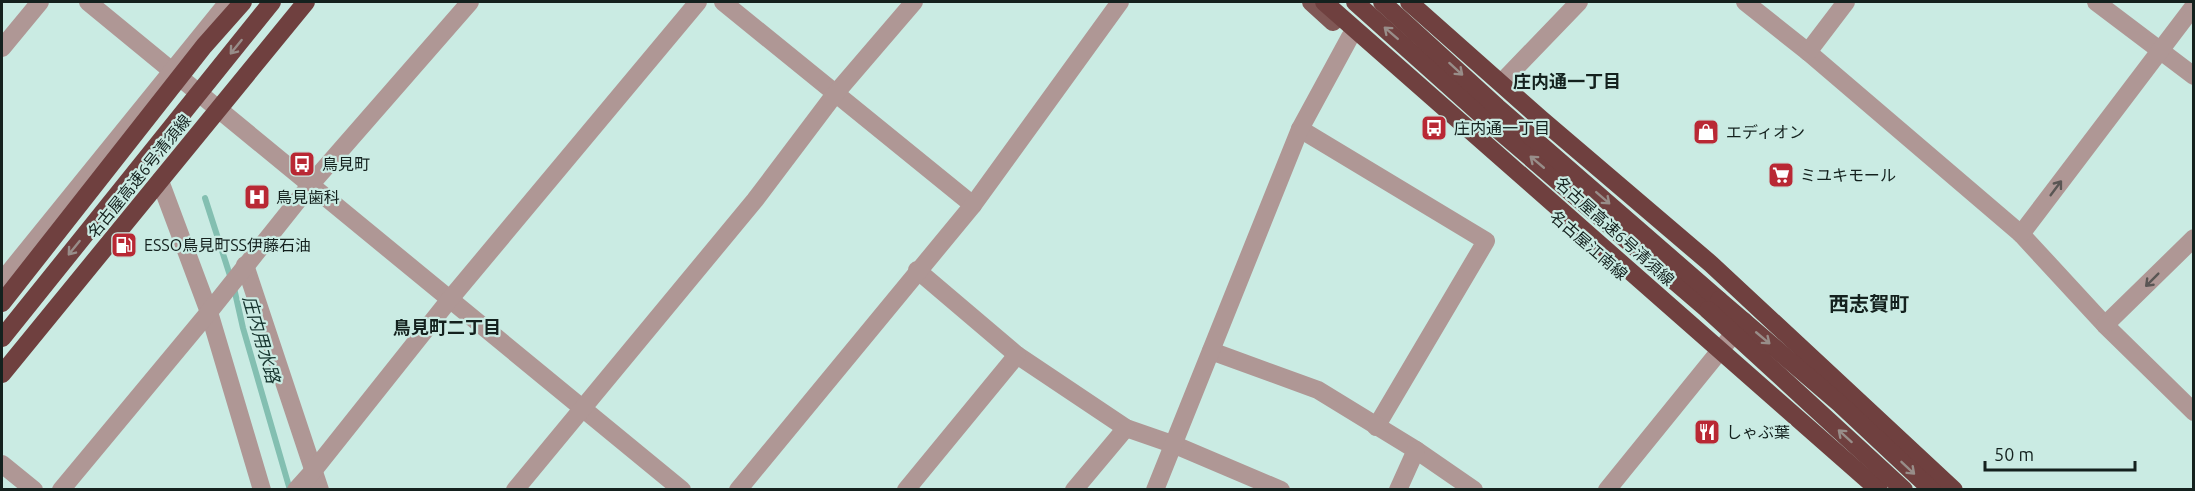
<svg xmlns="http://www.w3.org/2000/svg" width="2195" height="491" viewBox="0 0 2195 491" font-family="Ubuntu,'Noto Sans JP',sans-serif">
<rect width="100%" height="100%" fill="#caebe3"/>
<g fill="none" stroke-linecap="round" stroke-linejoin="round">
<!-- stream -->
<polyline stroke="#83bfb1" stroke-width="6" points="205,198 234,288 243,328 290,490"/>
<!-- minor -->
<g stroke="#af9795" stroke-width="18">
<polyline points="88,2 682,490"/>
<polyline points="723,2 973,205"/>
<polyline points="1745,2 1808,52 2021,234 2105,325 2194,412"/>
<polyline points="2096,2 2194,76"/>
<polyline points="2,48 40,2"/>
<polyline points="1808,52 1846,2"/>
<polyline points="1502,82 1579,2"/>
<polyline points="1300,129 1486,241 1376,427"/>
<polyline points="160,181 209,312 262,490"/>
<polyline points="2021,234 2194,6"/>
<polyline points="245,265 320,490"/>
<polyline points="917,270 1017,355 1126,428 1175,445 1281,490"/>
<polyline points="2,281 228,2"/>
<polyline points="2105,325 2194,238"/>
<polyline points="1211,351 1318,390 1416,450 1474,490"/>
<polyline points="2,464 34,490"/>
<polyline points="61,490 209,312 311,184 470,2"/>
<polyline points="296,490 314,470 450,299 698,2"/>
<polyline points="515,490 755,200 835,94 914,2"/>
<polyline points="738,490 973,205 1120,2"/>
<polyline points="906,490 1017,355"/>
<polyline points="1074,490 1126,428"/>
<polyline points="1155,490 1300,129 1350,37"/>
<polyline points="1398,490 1416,450"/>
<polyline points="1607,490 1744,321"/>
</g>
<!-- major -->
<polyline stroke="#805755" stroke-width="18" points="1311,2 1333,22"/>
<!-- highway -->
<g stroke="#6f403f" stroke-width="18">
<polyline points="1355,2 1496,128 1708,310"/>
<polyline points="1382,2 1497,107 1719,300"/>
</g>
<!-- highway-bridge -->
<g stroke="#6f403f" stroke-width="18">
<polyline points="1324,2 1879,490"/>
<polyline points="1409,2 1541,119 1711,264 1954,490"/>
<polyline points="1719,300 1839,403 1932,490"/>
<polyline points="2,303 204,46 243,2"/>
<polyline points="1708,310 1904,490"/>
<polyline points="2,338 272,2"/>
<polyline points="2,374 306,2"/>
</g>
</g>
<!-- one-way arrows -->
<defs><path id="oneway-shaft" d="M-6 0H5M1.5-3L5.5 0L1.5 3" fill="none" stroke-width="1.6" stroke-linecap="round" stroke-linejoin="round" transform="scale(1.5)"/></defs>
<g stroke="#988d89">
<use href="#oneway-shaft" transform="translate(1391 33) rotate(-139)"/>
<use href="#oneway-shaft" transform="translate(236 47) rotate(129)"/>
<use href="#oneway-shaft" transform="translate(1456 69) rotate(42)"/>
<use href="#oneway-shaft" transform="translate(1537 162) rotate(-140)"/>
<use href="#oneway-shaft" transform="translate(1603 198) rotate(41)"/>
<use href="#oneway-shaft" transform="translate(74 248) rotate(129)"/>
<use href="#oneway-shaft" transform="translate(1763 338) rotate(40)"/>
<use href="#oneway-shaft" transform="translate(1845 436) rotate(-138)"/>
<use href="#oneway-shaft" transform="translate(1908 468) rotate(43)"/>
</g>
<g stroke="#5a5654">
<use href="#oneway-shaft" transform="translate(2056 188) rotate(-53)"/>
<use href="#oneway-shaft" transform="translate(2152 280) rotate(135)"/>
</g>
<!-- icons -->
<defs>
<g id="bus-square" transform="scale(1.35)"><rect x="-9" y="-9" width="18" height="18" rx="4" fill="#b92834" stroke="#caebe3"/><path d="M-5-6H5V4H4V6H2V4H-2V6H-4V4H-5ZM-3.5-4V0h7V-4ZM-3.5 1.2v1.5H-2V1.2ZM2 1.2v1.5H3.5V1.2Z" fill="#fff"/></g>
<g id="shop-square" transform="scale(1.35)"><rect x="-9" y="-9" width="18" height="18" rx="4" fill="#b92834" stroke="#caebe3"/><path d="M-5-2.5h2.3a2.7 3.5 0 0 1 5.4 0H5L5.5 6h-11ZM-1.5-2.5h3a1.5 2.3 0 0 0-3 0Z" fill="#fff"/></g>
<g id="supermarket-square" transform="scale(1.35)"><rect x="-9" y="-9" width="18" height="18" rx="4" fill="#b92834" stroke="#caebe3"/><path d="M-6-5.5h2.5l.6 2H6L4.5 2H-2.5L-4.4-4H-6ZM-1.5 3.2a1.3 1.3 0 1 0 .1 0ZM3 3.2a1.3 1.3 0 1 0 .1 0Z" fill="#fff"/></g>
<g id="hospital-square" transform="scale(1.35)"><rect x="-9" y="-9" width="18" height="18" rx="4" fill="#b92834" stroke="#caebe3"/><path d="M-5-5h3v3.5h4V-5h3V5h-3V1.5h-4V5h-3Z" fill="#fff"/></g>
<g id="fuel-square" transform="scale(1.35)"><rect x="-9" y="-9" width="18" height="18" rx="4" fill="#b92834" stroke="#caebe3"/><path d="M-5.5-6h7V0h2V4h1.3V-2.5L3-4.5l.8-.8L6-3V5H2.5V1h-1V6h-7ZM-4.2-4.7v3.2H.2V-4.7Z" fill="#fff"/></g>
<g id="restaurant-square" transform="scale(1.35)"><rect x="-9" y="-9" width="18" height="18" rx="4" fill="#b92834" stroke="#caebe3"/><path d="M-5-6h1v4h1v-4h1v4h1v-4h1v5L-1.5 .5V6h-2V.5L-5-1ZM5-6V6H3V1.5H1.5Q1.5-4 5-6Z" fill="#fff"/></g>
</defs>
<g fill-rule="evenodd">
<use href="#bus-square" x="1434" y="128"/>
<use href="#shop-square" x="1706" y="132"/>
<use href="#bus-square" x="302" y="164"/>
<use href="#supermarket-square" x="1781" y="175"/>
<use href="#hospital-square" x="257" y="197"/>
<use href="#fuel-square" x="124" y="245"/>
<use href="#restaurant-square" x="1707" y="432"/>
</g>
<g text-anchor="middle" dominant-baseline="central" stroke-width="4.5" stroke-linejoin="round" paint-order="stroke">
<!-- poi labels -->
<g font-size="16" fill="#14211e" stroke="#caebe3" text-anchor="start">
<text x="1454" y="128">庄内通一丁目</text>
<text x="1726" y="132">エディオン</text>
<text x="322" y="164">鳥見町</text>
<text x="1800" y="175">ミユキモール</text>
<text x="276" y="197">鳥見歯科</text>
<text x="144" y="245">ESSO鳥見町SS伊藤石油</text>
<text x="1726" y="432">しゃぶ葉</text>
</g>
<!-- street labels -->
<g font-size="16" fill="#14211e" stroke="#caebe3">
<text transform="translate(139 176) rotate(-51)">名古屋高速6号清須線</text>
<text transform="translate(1615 231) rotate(42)">名古屋高速6号清須線</text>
<text transform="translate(1589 245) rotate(41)">名古屋江南線</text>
</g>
<!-- neighbourhood labels -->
<g font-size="18" font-weight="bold" fill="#14211e" stroke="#caebe3">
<text x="1567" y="81">庄内通一丁目</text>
<text x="447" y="327">鳥見町二丁目</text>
</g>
<!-- water labels -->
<g font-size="18" font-style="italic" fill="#16342e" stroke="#caebe3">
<text transform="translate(262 339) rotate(74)">庄内用水路</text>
</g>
<!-- quarter labels -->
<g font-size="20" font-weight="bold" fill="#14211e" stroke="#caebe3">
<text x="1869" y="303">西志賀町</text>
</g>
</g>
<!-- border -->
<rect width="2195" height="491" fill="none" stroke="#14211e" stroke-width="6"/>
<!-- scale -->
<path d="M1985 461v9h150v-9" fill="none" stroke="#14211e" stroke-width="3"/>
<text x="1994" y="461" font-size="18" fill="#14211e" stroke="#caebe3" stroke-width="4.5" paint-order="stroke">50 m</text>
</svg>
